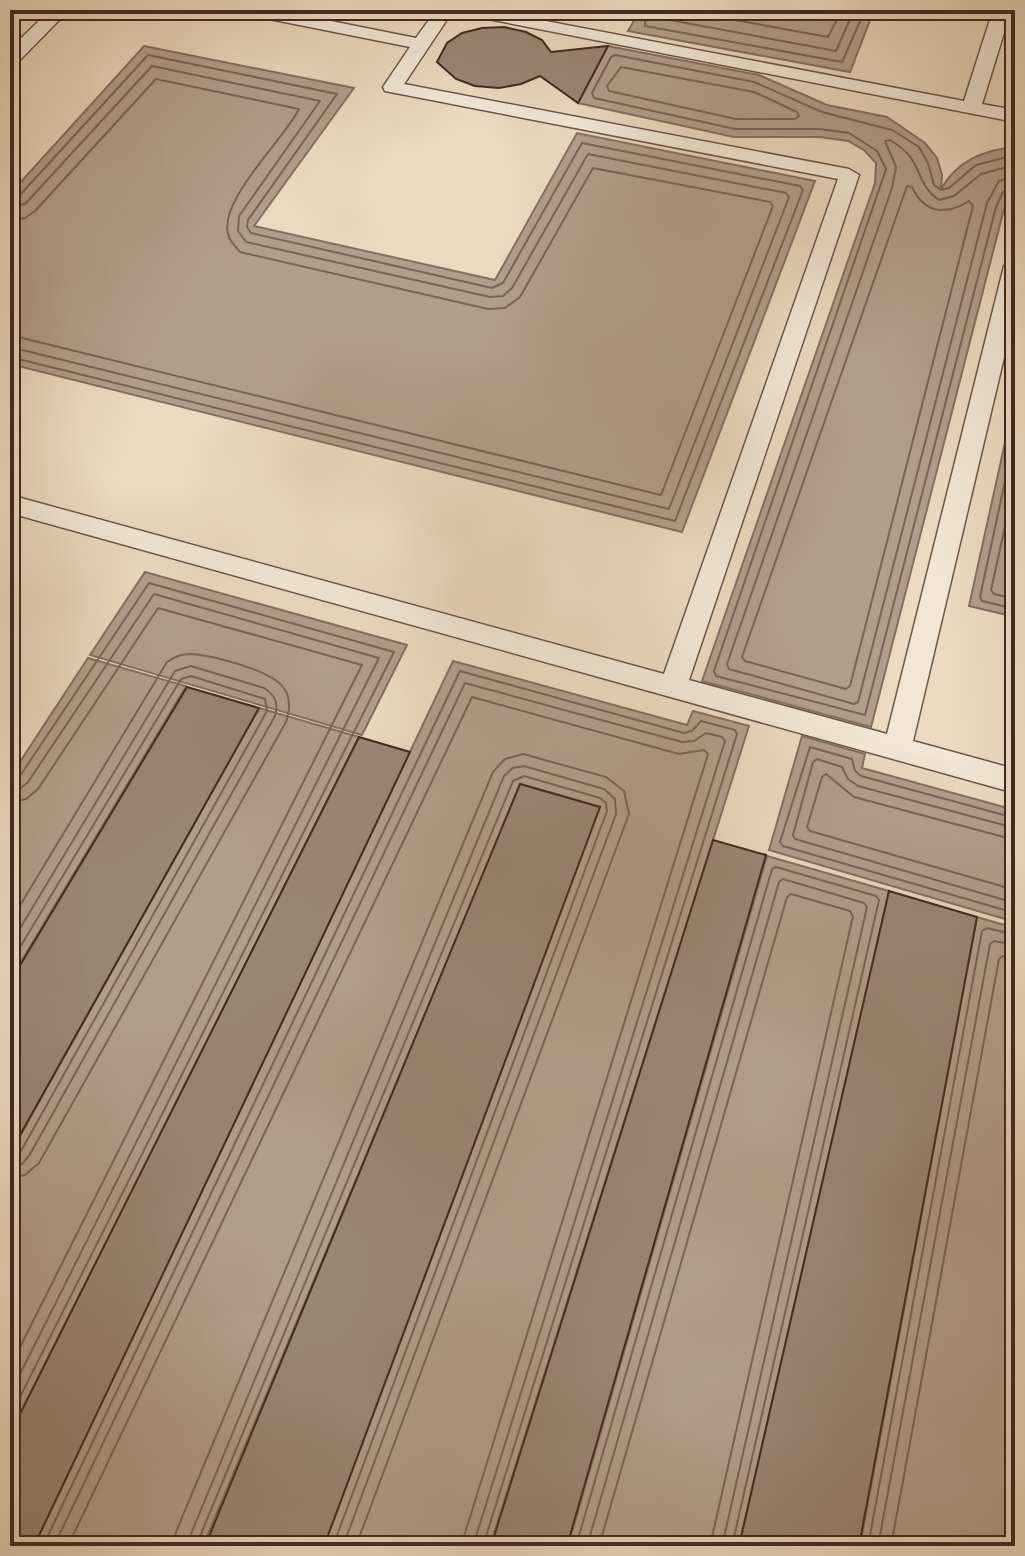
<svg xmlns="http://www.w3.org/2000/svg" width="1025" height="1556" viewBox="0 0 1025 1556" font-family="'IM FELL English',serif">
<rect width="100%" height="100%" fill="#ebdabf"/>
<filter id="stains"><feTurbulence type="fractalNoise" baseFrequency=".0025" numOctaves="4"/><feColorMatrix values="0 0 0 0 .2 0 0 0 0 .09 0 0 0 0 .02 0 0 0 .5 -.17"/></filter>
<radialGradient id="worn" r=".72"><stop offset=".6" stop-color="#630" stop-opacity="0"/><stop offset="1" stop-color="#630" stop-opacity=".3"/></radialGradient>
<!-- water -->
<g fill="#b19e8a" stroke="#847060" stroke-width="2">
<polygon points="640,10 874,10 850,72 628,31"/>
<polygon points="144,46 354,88 254,226 495,280 577,133 815,181 682,532 10,364 10,194"/>
<path d="M608 46 759 75 827 105 887 117 925 143 937 158 942 175 941 189C957 161 983 150 1015 147V191L1004 209 871 727 702 681 875 183 876 163 864 150 848 141 819 137H734L578 103Z"/>
<polygon points="1015,397 1015,617 969,606"/>
<polygon points="145,572 407,645 362,735 90,655"/>
<polygon points="88,658 186,686 10,980 10,777"/>
<polygon points="453,661 687,725 693,711 749,726 490,1546 324,1546 600,807 521,784 203,1546 34,1546"/>
<polygon points="259,708 359,737 10,1434 10,1154"/>
<polygon points="802,736 865,754 862,768 1015,810 1015,922 769,850"/>
<polygon points="767,856 889,891 739,1546 568,1546"/>
<polygon points="977,917 1015,928 1015,1546 860,1546"/>
</g>
<g fill="none" stroke-linecap="round" stroke-linejoin="round">
<!-- shore -->
<g stroke="#796456" stroke-width="2">
<polyline points="646,10 645,26 842,62 865,10"/>
<polyline points="656,10 659,18 836,51 854,10"/>
<polyline points="680,10 828,37 842,10"/>
<polygon points="621,67 754,92 797,112 799,116 795,119 736,119 609,91 607,86"/>
<polyline points="1015,155 976,165 949,188 941,190 934,185 928,163 919,147 892,130 822,112 754,82 615,55 611,57 592,93 594,98 735,129 819,129 849,133 877,151 886,169 714,671 716,676 865,715 996,207 1003,192 1015,186"/>
<path d="M1015 165 981 174 954 196 939 200C912 181 926 161 890 140L885 141 896 167 892 188 727 664 729 669 854 704 858 702 987 203 999 181 1015 176"/>
<path d="M907 186 912 187C924 213 945 216 969 201L973 206 850 686 846 689 745 661 742 657Z"/>
<polyline points="10,199 19,196 148,55 337,94 248,220 247,227 251,233 492,288 503,283 582,143 800,186 803,190 675,521 10,357"/>
<polyline points="10,209 26,203 152,66 320,101 239,216 238,231 246,242 490,297 503,296 512,288 588,154 786,193 789,197 669,509 10,347"/>
<path d="M10 221 25 218 35 211 156 79 299 109C284 140 215 203 229 237 231 242 237 248 240 252L488 309 505 308 520 297 593 168 770 202 773 206 661 495 10 335"/>
<polyline points="1015,435 980,597 982,601 1015,609"/>
<polyline points="1015,481 991,590 994,594 1015,599"/>
<polyline points="10,780 20,776 149,583 394,652 10,1417"/>
<polyline points="10,790 21,788 28,782 154,594 379,658 10,1394"/>
<polyline points="10,802 26,799 38,789 158,608 362,665 10,1367"/>
<polyline points="1015,818 861,776 855,771 852,759 810,747 780,842 783,846 1015,913"/>
<polyline points="1015,828 858,786 848,779 842,767 817,759 813,762 793,835 795,839 1015,903"/>
<polyline points="1015,840 854,797 826,774 822,777 807,827 810,831 1015,890"/>
<path d="M10 922 167 662C174 657 181 654 190 654 210 655 271 670 283 687 291 697 290 710 286 722L39 1163 25 1175 10 1178"/>
<path d="M10 945 175 671 191 666 264 688C275 695 279 703 275 716L29 1156 22 1164 10 1166"/>
<polyline points="10,964 181,679 191,676 265,699 267,711 21,1151 10,1156"/>
<polyline points="43,1546 460,671 684,733 692,731 701,721 735,730 737,734 483,1546"/>
<polyline points="54,1546 465,683 682,742 694,741 706,733 722,737 725,741 473,1546"/>
<polyline points="68,1546 472,697 679,754 704,750 708,754 461,1546"/>
<polyline points="174,1546 176,1532 493,772 505,759 523,754 606,777 624,791 629,814 356,1546"/>
<polyline points="186,1546 504,776 513,768 524,766 604,789 615,799 616,814 343,1546"/>
<polyline points="196,1546 513,781 524,776 600,798 606,803 607,811 333,1546"/>
<polyline points="576,1546 772,869 776,867 876,896 879,900 732,1546"/>
<polyline points="587,1546 779,882 783,879 864,903 867,907 722,1546"/>
<polyline points="599,1546 787,897 791,894 850,911 853,916 710,1546"/>
<polyline points="868,1546 982,931 987,928 1015,935"/>
<polyline points="878,1546 990,944 994,941 1015,945"/>
<polyline points="891,1546 999,959 1003,956 1015,957"/>
</g>
</g>
<!-- building -->
<g fill="#998674" stroke="#412a22" stroke-width="2">
<polygon points="504,27 526,32 542,40 551,52 608,46 578,103 540,76 521,84 499,88 475,86 456,79 437,62 447,43 462,33 482,28"/>
<polygon points="187,687 259,708 10,1153 10,982"/>
<polygon points="359,737 410,752 34,1546 10,1546 10,1434"/>
<polygon points="520,784 600,807 324,1546 205,1546"/>
<polygon points="713,840 766,855 567,1546 491,1546"/>
<polygon points="889,891 977,917 859,1546 739,1546"/>
</g>
<g fill="none" stroke-linecap="round" stroke-linejoin="round">
<!-- lane casing -->
<g stroke="#6c5649" stroke-width="3">
<g id="lane">
<polygon points="50,10 69,10 17,63 10,65 10,49"/>
<polygon points="240,10 276,10 416,38 436,10 488,10 964,101 993,10 1011,10 982,104 1015,110 1015,122 452,12 404,84 849,169 859,175 689,680 887,734 1004,266 1015,259 1015,311 913,741 1015,769 1015,793 10,513 10,495 664,674 838,179 385,91 383,87 410,47 249,15"/>
</g>
</g>
<!-- lane -->
<use href="#lane" fill="#f2e7d5" fill-rule="evenodd"/>
</g>
<!-- margin -->
<rect width="1025" height="1556" fill="none" stroke="#ebdabf" stroke-width="40"/>
<rect x="12" y="12" width="1001" height="1532" fill="none" stroke="#412a22" stroke-width="4"/>
<rect x="20" y="20" width="985" height="1516" fill="none" stroke="#412a22" stroke-width="2"/>
<rect width="100%" height="100%" filter="url(#stains)"/>
<rect width="100%" height="100%" fill="url(#worn)"/>
</svg>
